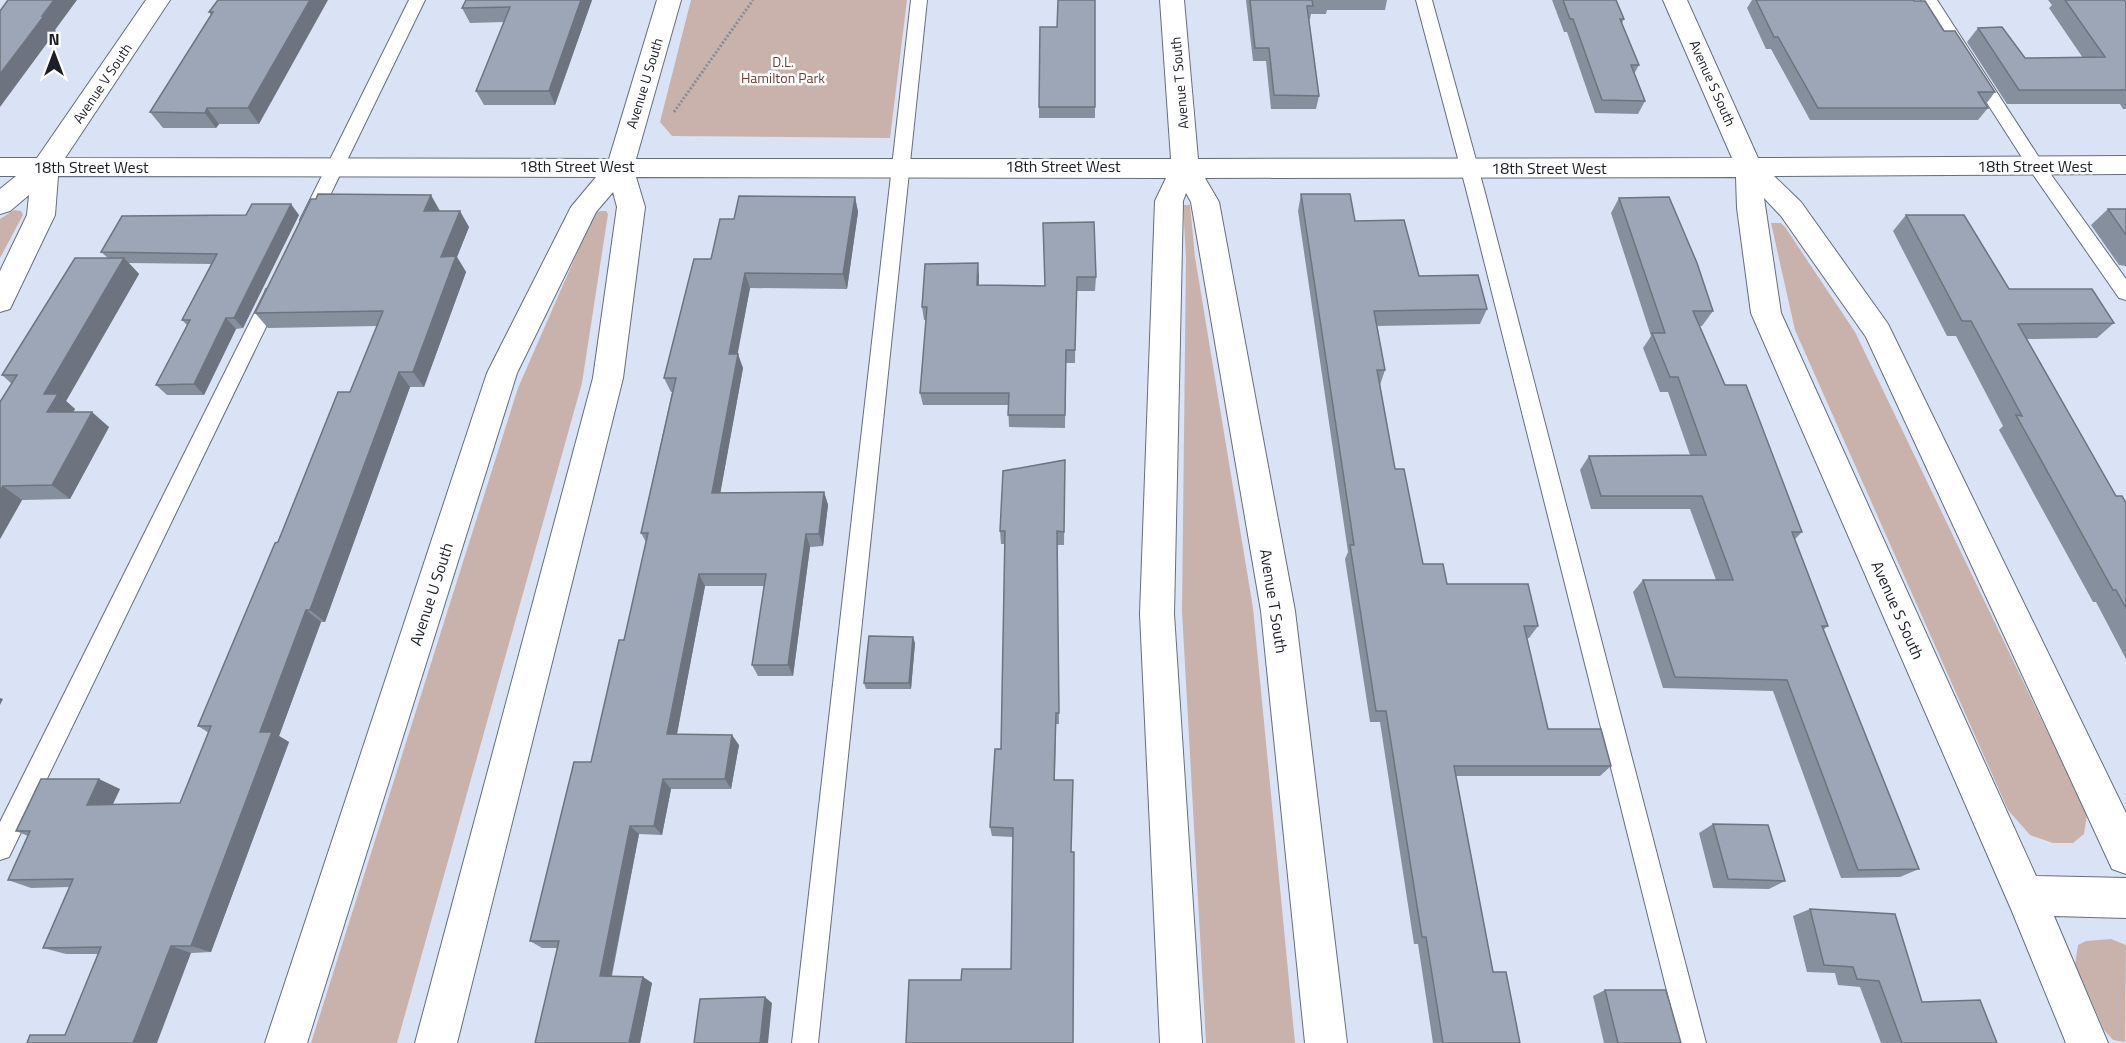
<svg xmlns="http://www.w3.org/2000/svg" width="2126" height="1043" viewBox="0 0 2126 1043" font-family="'Titillium Web',sans-serif">
<rect width="100%" height="100%" fill="#d9e3f5"/>
<!-- green -->
<g fill="#cab2ac">
<polygon points="691,0 907,0 890,138 672,136 660,122"/>
<polygon points="1183,205 1190,205 1195,257 1253,608 1295,1043 1206,1043 1182,611 1186,258"/>
<polygon points="14,210 21,211 23,215 0,258 0,219"/>
<polygon points="600,211 606,211 608,214 582,383 397,1043 311,1043 518,388 594,214"/>
<polygon points="1771,223 1781,223 1785,227 1855,332 2087,814 2084,834 2073,843 2053,843 2030,835 2008,810 1795,330"/>
<polygon points="2111,939 2126,945 2125,1042 2113,1040 2104,1030 2075,964 2078,945 2086,941"/>
</g>
<g fill="none" stroke-linecap="round" stroke-linejoin="round">
<!-- service casing -->
<g stroke="#656e7e" stroke-width="2">
<g id="service">
<polygon points="409,0 425,0 318,220 315,224 303,224 300,220"/>
<polygon points="911,0 927,0 818,1043 792,1043"/>
<polygon points="1416,0 1432,0 1484,189 1706,1043 1680,1043 1466,189"/>
<polygon points="1921,0 1937,0 2042,162 2126,279 2126,300 2119,298 2030,170"/>
<polygon points="273,287 280,289 282,294 9,857 0,860 0,822 264,294 266,289"/>
</g>
</g>
<!-- minor casing -->
<g stroke="#656e7e" stroke-width="2">
<polygon id="minor" points="146,0 170,0 65,158 609,159 657,0 681,0 636,159 1171,159 1160,0 1184,0 1198,159 1732,158 1663,0 1687,0 1758,158 2126,156 2126,174 1774,176 1801,202 1888,324 2126,813 2126,874 2112,869 1866,337 1781,216 1764,198 1781,313 2036,876 2126,878 2126,918 2054,916 2108,1043 2066,1043 2011,909 1751,313 1737,208 1736,177 1205,178 1219,202 1295,611 1347,1043 1305,1043 1261,611 1191,202 1186,193 1183,201 1174,614 1202,1043 1160,1043 1140,614 1155,201 1166,178 636,177 645,207 623,378 457,1043 415,1043 593,378 617,207 613,192 596,212 517,373 307,1043 265,1043 487,373 571,207 596,177 58,176 55,215 10,309 0,312 0,271 27,215 29,195 10,211 0,214 0,189 16,176 0,176 0,158 37,158"/>
</g>
<!-- path -->
<polyline stroke="#858c99" stroke-width="3" stroke-dasharray="2 2" stroke-linecap="butt" points="674,112 753,0"/>
<!-- service -->
<use href="#service" fill="#fff" fill-rule="evenodd"/>
<!-- minor -->
<use href="#minor" fill="#fff" fill-rule="evenodd"/>
</g>
<!-- wall -->
<g fill="#868f9d">
<polygon points="218,0 259,124 219,124 216,128 163,128 150,112 211,15 209,12"/>
<polygon points="592,0 555,105 484,105 476,91 504,22 470,23 462,8"/>
<polygon points="1095,0 1095,118 1039,118 1039,107 1057,27"/>
<polygon points="1246,0 1387,0 1385,10 1327,10 1326,14 1311,14 1310,19 1309,19 1319,96 1316,109 1271,109 1266,61 1253,61"/>
<polygon points="1552,0 1616,0 1624,19 1622,23 1639,65 1634,74 1645,101 1638,114 1595,113 1567,32 1564,32"/>
<polygon points="1752,0 1913,0 1944,31 1995,92 1986,104 1988,108 1978,120 1810,120 1771,49 1766,49 1747,8"/>
<polygon points="2048,0 2124,0 2126,2 2126,109 2123,109 2120,104 2007,104 1967,42 1978,28 2025,58 2083,58 2049,8 2052,5"/>
<polygon points="1301,194 1355,221 1419,276 1487,309 1480,324 1377,326 1385,370 1380,385 1395,469 1423,564 1447,584 1538,626 1529,638 1527,638 1548,729 1611,766 1600,776 1456,776 1493,972 1520,1043 1433,1043 1418,944 1414,944 1380,722 1370,722 1345,559 1348,552 1298,211"/>
<polygon points="855,197 858,212 847,289 750,288 737,354 743,368 720,493 824,492 828,505 823,546 810,547 793,676 758,676 752,665 764,586 705,586 677,734 739,745 731,789 671,789 662,835 639,834 612,976 643,977 652,983 640,1043 557,948 542,948 530,941 591,762 624,640 646,542 641,533 672,392 671,392 664,378 711,259 734,219"/>
<polygon points="1619,198 1713,311 1702,326 1700,326 1725,385 1802,532 1795,539 1828,626 1823,630 1919,869 1900,877 1841,878 1773,691 1663,688 1633,592 1643,580 1716,580 1690,509 1591,509 1580,470 1589,456 1690,455 1668,392 1660,392 1643,348 1651,336 1611,213"/>
<polygon points="2108,209 2126,209 2126,266 2119,265 2091,225"/>
<polygon points="440,211 469,227 457,257 466,272 424,387 410,387 325,622 321,622 279,736 289,742 211,952 191,953 65,1035 99,954 66,954 43,948 69,887 31,888 8,880 28,836 16,831 120,789 112,805 180,803 209,733 198,726 278,542 350,392 377,326 268,328 255,313"/>
<polygon points="299,215 243,328 236,329 204,395 167,395 156,385 187,325 182,320 211,264 129,263 139,274 66,401 75,409 73,412 109,427 70,499 22,500 0,539 0,402 12,384 2,375 108,258 101,252"/>
<polygon points="1906,215 2009,289 2114,323 2097,338 2027,339 2116,496 2126,503 2126,659 2096,602 2093,602 1999,430 2003,426 1956,336 1947,336 1893,231"/>
<polygon points="1043,223 1096,277 1095,291 1076,291 1075,363 1066,363 1065,428 1009,427 1008,405 923,405 920,393 926,320 924,320 922,307 979,276 979,285 1045,286"/>
<polygon points="1065,460 1064,545 1057,545 1059,724 1056,724 1055,780 1071,852 1073,1043 961,980 1011,969 1013,837 992,836 990,827 1001,749 1005,544 1001,544 1000,531"/>
<polygon points="915,643 911,689 866,689 864,683"/>
<polygon points="1713,824 1785,881 1769,889 1713,888 1699,833"/>
<polygon points="1810,909 1922,1002 1997,1043 1881,1043 1860,987 1838,985 1835,973 1807,972 1793,916"/>
<polygon points="1605,990 1681,1043 1604,1043 1593,996"/>
</g>
<!-- shaded-wall -->
<g fill="#6d7480">
<polygon points="54,0 77,0 55,30 56,31 0,107 0,74"/>
<polygon points="310,0 328,0 259,124 248,108"/>
<polygon points="581,0 592,0 555,105 549,91"/>
<polygon points="207,108 219,124 216,128 205,113"/>
<polygon points="431,195 440,211 424,211"/>
<polygon points="855,197 858,212 847,289 843,274"/>
<polygon points="291,204 299,215 243,328 234,318"/>
<polygon points="460,211 469,227 457,257 466,272 424,387 413,372 441,257"/>
<polygon points="124,258 139,274 66,401 75,409 65,427 47,412 44,394"/>
<polygon points="978,263 979,276 978,298 977,285"/>
<polygon points="745,273 750,288 735,368 729,354"/>
<polygon points="226,318 236,329 204,395 194,384"/>
<polygon points="738,354 743,368 718,506 712,493"/>
<polygon points="399,372 410,387 325,622 310,610"/>
<polygon points="92,412 109,427 70,499 52,485"/>
<polygon points="3,486 22,500 0,539 0,490"/>
<polygon points="824,492 828,505 823,546 819,534"/>
<polygon points="806,534 810,547 793,676 788,665"/>
<polygon points="699,574 705,586 675,744 667,734"/>
<polygon points="306,610 321,622 279,736 289,742 211,952 191,946 260,732"/>
<polygon points="913,637 915,643 911,689 909,683"/>
<polygon points="0,698 3,699 0,705"/>
<polygon points="732,735 739,745 731,789 725,779"/>
<polygon points="99,779 120,789 108,815 87,805"/>
<polygon points="663,779 671,789 662,835 654,826"/>
<polygon points="630,826 639,834 610,982 600,976"/>
<polygon points="171,946 191,953 157,1043 133,1043"/>
<polygon points="643,977 652,983 640,1043 629,1043"/>
<polygon points="765,997 772,1003 768,1043 760,1043"/>
</g>
<!-- building -->
<g fill="#9ca6b7" stroke="#6d7480" stroke-width="1.5">
<polygon points="8,0 54,0 42,16 44,16 0,74 0,11"/>
<polygon points="218,0 310,0 248,108 207,108 205,113 150,112 213,12 209,12"/>
<polygon points="466,0 581,0 549,91 476,91 510,7 462,8"/>
<polygon points="1058,0 1095,0 1095,107 1039,107 1040,27 1057,27"/>
<polygon points="1250,0 1312,0 1313,6 1307,6 1319,96 1274,95 1269,48 1255,48"/>
<polygon points="1563,0 1616,0 1624,19 1620,19 1639,65 1631,65 1645,101 1602,100 1573,19 1570,19"/>
<polygon points="1756,0 1913,0 1914,1 1925,1 1944,31 1955,31 1995,92 1978,92 1988,108 1818,108 1778,37 1774,37"/>
<polygon points="2065,0 2124,0 2126,2 2126,90 2019,90 1978,28 2002,27 2025,58 2105,57"/>
<polygon points="318,194 431,195 424,211 460,211 441,257 456,256 413,372 399,372 310,610 306,610 260,732 272,732 191,946 171,946 133,1043 27,1043 30,1035 65,1035 101,947 43,948 73,879 8,880 30,831 16,831 41,779 99,779 87,805 180,803 211,726 198,726 232,645 275,543 278,542 338,392 350,392 383,311 255,313 311,199 316,199"/>
<polygon points="1301,194 1350,194 1355,221 1404,220 1419,276 1478,275 1487,309 1374,311 1385,370 1377,370 1395,469 1404,469 1423,564 1443,564 1447,584 1528,584 1538,626 1524,626 1548,729 1601,729 1611,766 1454,766 1493,972 1506,972 1520,1043 1443,1043 1426,937 1422,937 1386,711 1376,711 1350,545 1354,545"/>
<polygon points="739,196 855,197 843,274 745,273 729,354 738,354 712,493 824,492 819,534 806,534 788,665 752,665 766,574 699,574 667,734 732,735 725,779 663,779 654,826 630,826 600,976 643,977 629,1043 535,1043 559,941 530,941 574,762 591,762 619,640 624,640 648,533 641,533 676,378 664,378 694,259 711,259 720,219 734,219"/>
<polygon points="1669,197 1697,263 1713,311 1693,311 1725,385 1746,385 1802,532 1792,532 1828,626 1822,626 1919,869 1858,870 1787,680 1675,677 1643,580 1733,580 1702,496 1601,496 1589,456 1706,455 1678,377 1670,377 1652,333 1665,333 1619,198"/>
<polygon points="252,204 291,204 234,318 226,318 194,384 156,385 190,320 182,320 217,254 101,252 122,216 246,215"/>
<polygon points="2108,209 2126,209 2126,235"/>
<polygon points="1906,215 1964,215 2009,289 2092,289 2114,323 2018,324 2116,496 2122,496 2126,503 2126,608 2116,590 2113,590 2016,415 2022,416 1971,321 1962,321"/>
<polygon points="1094,222 1096,277 1077,277 1075,350 1066,350 1065,415 1008,415 1009,393 920,393 927,307 922,307 925,264 978,263 977,285 1045,286 1043,223"/>
<polygon points="75,258 124,258 44,394 58,394 47,412 92,412 52,485 3,486 0,490 0,402 17,375 2,375"/>
<polygon points="1065,460 1064,532 1057,531 1059,713 1056,713 1054,780 1073,780 1071,852 1074,852 1073,1043 906,1043 909,980 961,980 962,969 1011,969 1013,828 990,827 995,749 1001,749 1005,531 1000,531 1003,471"/>
<polygon points="869,636 913,637 909,683 864,683"/>
<polygon points="1713,824 1768,825 1785,881 1728,879"/>
<polygon points="1810,909 1895,914 1922,1002 1980,1000 1997,1043 1902,1043 1879,981 1857,979 1853,967 1824,965"/>
<polygon points="1605,990 1666,990 1681,1043 1618,1043"/>
<polygon points="765,997 760,1043 694,1043 700,999"/>
</g>
<g text-anchor="middle" dominant-baseline="central" stroke-width="5" stroke-linejoin="round" paint-order="stroke">
<!-- far-park labels -->
<g font-size="14" fill="#6e3d32" stroke="#fff">
<text x="783" y="61">D.L.<tspan x="783" dy="16">Hamilton Park</tspan></text>
</g>
<!-- far-street labels -->
<g font-size="14" fill="#1b1e25" stroke="#fff">
<text transform="translate(102 83) rotate(-56)">Avenue V South</text>
<text transform="translate(644 83) rotate(-73)">Avenue U South</text>
<text transform="translate(1179 83) rotate(-95)">Avenue T South</text>
<text transform="translate(1713 83) rotate(66)">Avenue S South</text>
</g>
<!-- street labels -->
<g font-size="16" fill="#1b1e25" stroke="#fff">
<text x="577" y="166">18th Street West</text>
<text x="1063" y="166">18th Street West</text>
<text x="2035" y="166">18th Street West</text>
<text x="91" y="167">18th Street West</text>
<text x="1549" y="168">18th Street West</text>
<text transform="translate(431 594) rotate(-72)">Avenue U South</text>
<text transform="translate(1274 601) rotate(81)">Avenue T South</text>
<text transform="translate(1898 610) rotate(66)">Avenue S South</text>
</g>
</g>
<!-- north arrow -->
<g transform="translate(54 54)" stroke="#ffffff" stroke-width="4.5" paint-order="stroke">
<path d="M0-4.5L10 22L0 15L-10 22Z" fill="#1b1e25"/>
<text y="-9" font-size="16" font-weight="bold" text-anchor="middle" fill="#1b1e25">N</text>
</g>
</svg>
